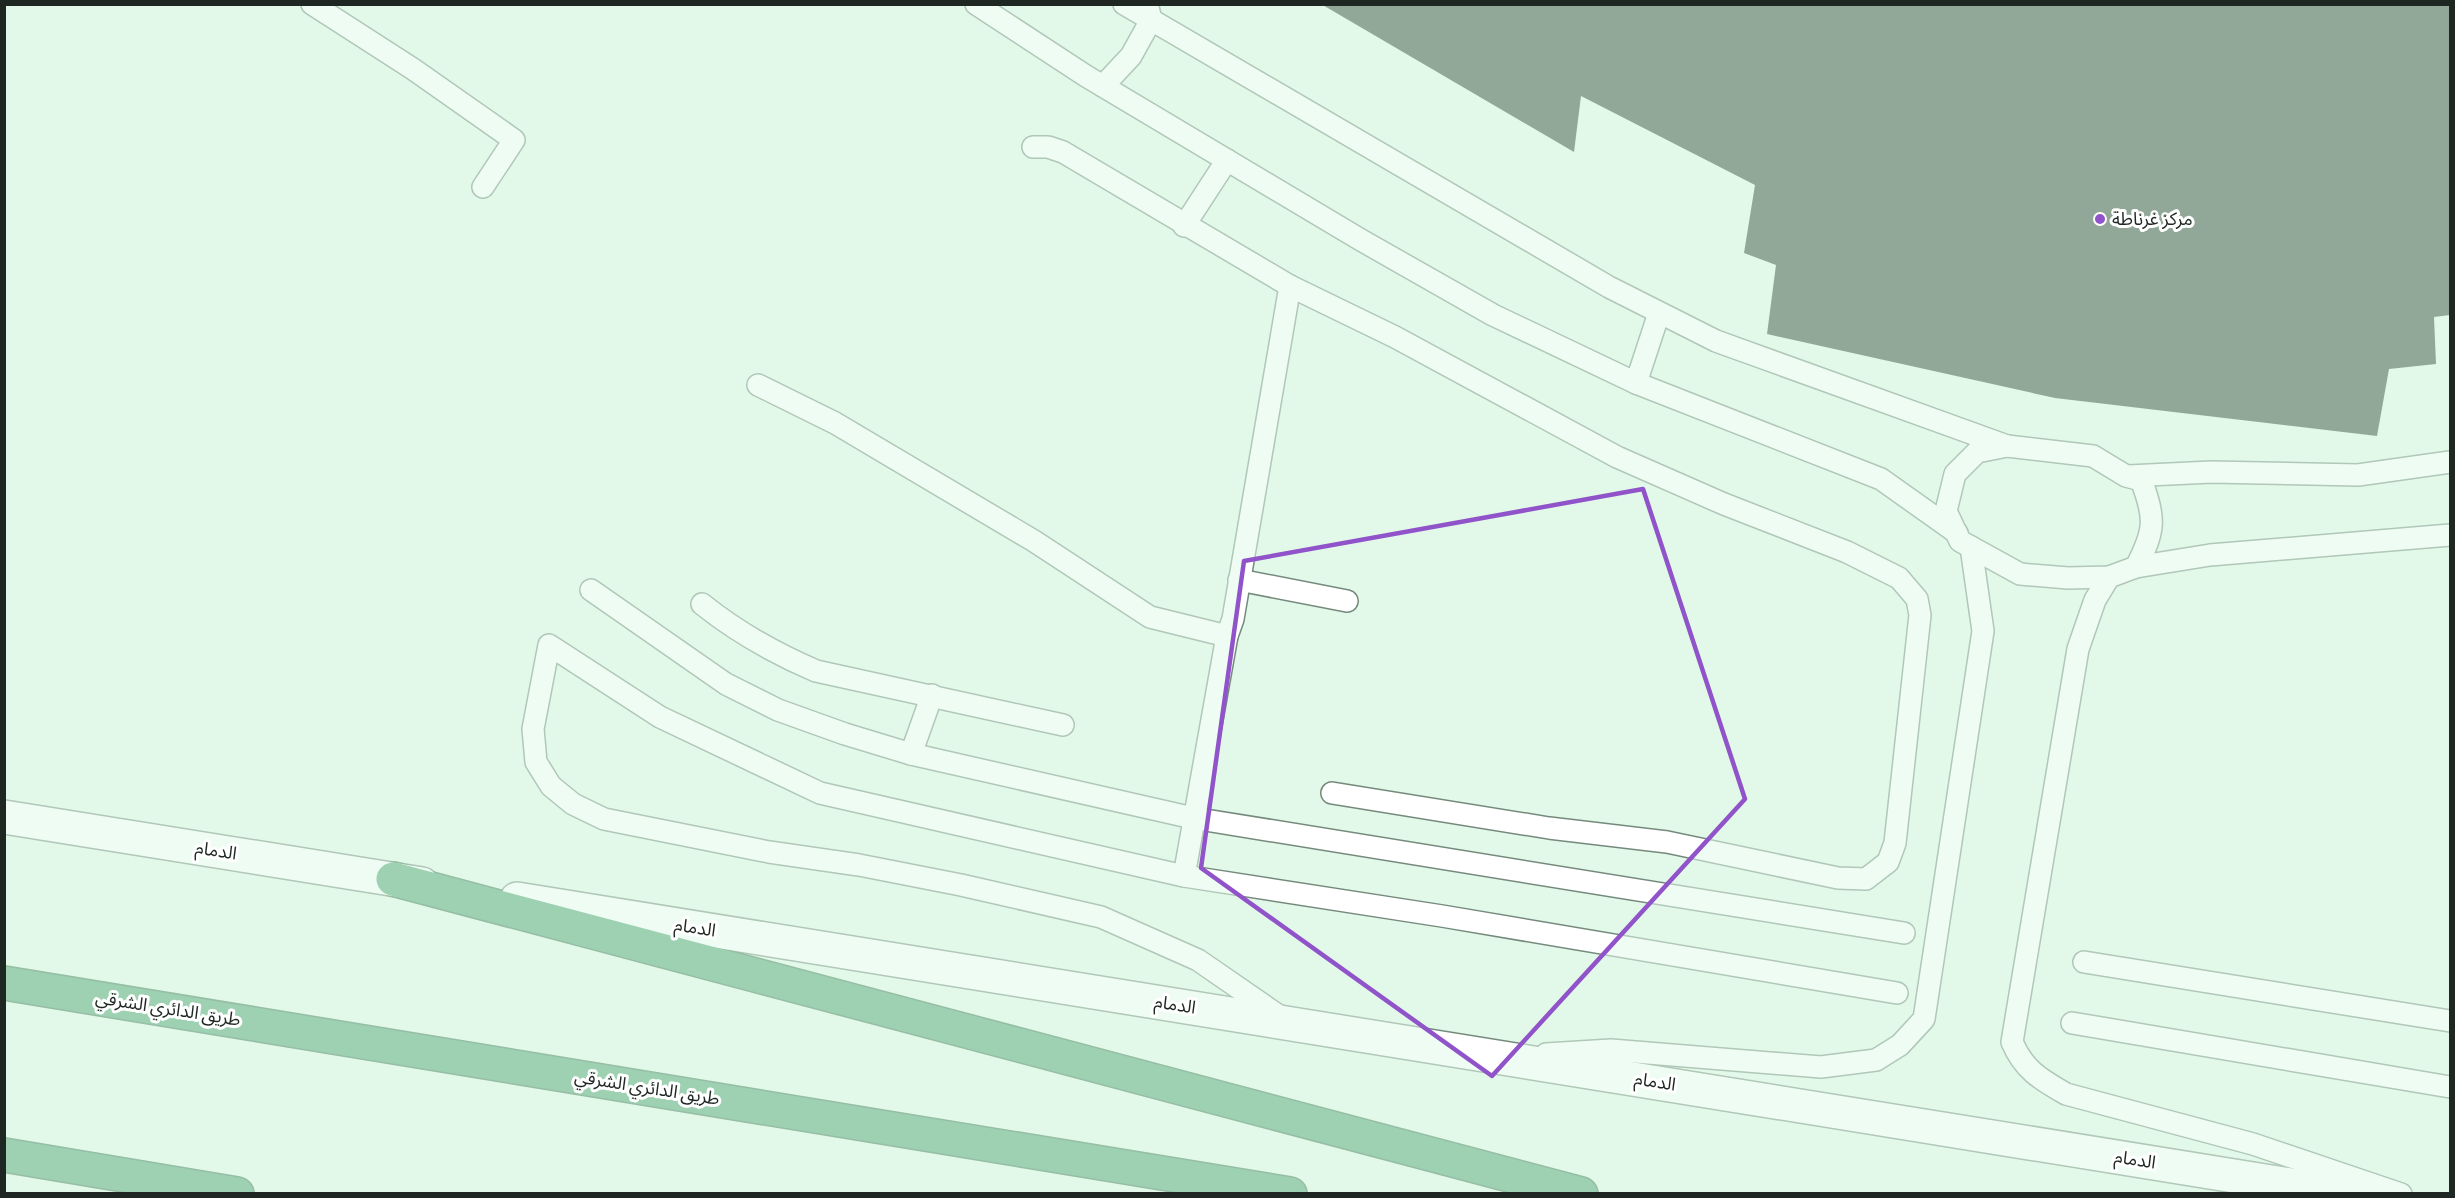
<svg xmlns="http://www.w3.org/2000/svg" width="2455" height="1198" viewBox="0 0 2455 1198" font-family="'Source Sans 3','Noto Sans Arabic',sans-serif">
<rect width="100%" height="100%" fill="#e2f9e9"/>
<!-- building -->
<polygon fill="#304336" points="1321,4 2450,4 2450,315 2434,317 2436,364 2389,369 2377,436 2055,398 1767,334 1776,265 1744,253 1755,185 1581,96 1574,152"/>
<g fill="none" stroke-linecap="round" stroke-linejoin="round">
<!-- lane casing -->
<g stroke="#758a7c" stroke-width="24">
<g id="lane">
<polyline points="312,4 413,69 514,140 483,187"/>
<polyline points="976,4 1086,76 1361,240 1493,315 1636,383 1881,479 1957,533"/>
<polyline points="1124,4 1609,287 1716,341 2007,446"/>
<polyline points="1103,86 1131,56 1151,20 1148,7"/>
<polyline points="1184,226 1227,160"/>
<polyline points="1290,286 1395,337 1617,457 1724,504 1847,552 1899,578 1917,599 1920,615 1895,843 1888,862 1866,879 1838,878 1667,842 1549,828 1332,793"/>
<polyline points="1636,383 1659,313"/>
<polyline points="758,385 835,423 1034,541 1150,617 1227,636 1233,619 1290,286 1063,152 1048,147 1033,147"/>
<path d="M2007 446 2093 456 2126 476 2141 480C2156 518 2155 531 2136 567L2109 577 2068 578 2020 574 1960 541 1946 511 1955 474 1977 452Z"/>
<polyline points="2128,476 2211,472 2358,475 2450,462"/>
<polyline points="2136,567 2210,555 2450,535"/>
<path d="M2109 577 2095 600 2078 649 2012 1042C2024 1070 2040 1079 2066 1094L2253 1144 2401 1194"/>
<polyline points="1239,580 1347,601"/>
<polyline points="591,590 726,684 778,710 845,734 911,754 1193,818 1904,933"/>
<path d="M702 604C738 633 774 653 816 671L1063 725"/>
<polyline points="911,754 932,695"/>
<polyline points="1184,876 1227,636"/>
<polyline points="2084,962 2450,1021"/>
<polyline points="1282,1018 1198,960 1101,917 961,885 859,865 769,852 604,819 573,804 551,786 536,762 533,729 549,645 660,717 820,793 1184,876 1442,916 1897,993"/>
<polyline points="2072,1023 2450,1087"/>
<polyline points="1546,1054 1611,1050 1821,1067 1876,1060 1900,1045 1924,1019 1983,631 1971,547"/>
</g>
</g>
<!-- secondary casing -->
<g stroke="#758a7c" stroke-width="36">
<g id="secondary">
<polyline points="4,817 422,884"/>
<polyline points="517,899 2346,1194"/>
</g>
</g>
<!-- highway casing -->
<g stroke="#3b7553" stroke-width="36">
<g id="highway">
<polyline points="393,879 1581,1194"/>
<polyline points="4,983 1290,1194"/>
<polyline points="4,1155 237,1194"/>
</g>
</g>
<!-- lane -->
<use href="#lane" stroke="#fff" stroke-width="21"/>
<!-- secondary -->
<use href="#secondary" stroke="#fff" stroke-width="33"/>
<!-- highway -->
<use href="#highway" stroke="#4a9f6d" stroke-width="33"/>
</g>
<!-- marked area -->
<path d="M0 0H2455V1198H0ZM1643 489 1745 799 1492 1076 1201 868 1244 561Z" fill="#e2f9e9" fill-opacity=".55" fill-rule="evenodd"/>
<path fill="none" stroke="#9053c9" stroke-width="4.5" stroke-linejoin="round" d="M1643 489 1745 799 1492 1076 1201 868 1244 561Z"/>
<!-- markers -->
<circle fill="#9053c9" stroke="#fff" stroke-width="2" cx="2100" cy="219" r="6"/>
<g text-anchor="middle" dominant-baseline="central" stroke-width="6" stroke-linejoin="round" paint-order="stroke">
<!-- poi labels -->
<g font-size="18" fill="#1f2722" stroke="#fff" text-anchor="start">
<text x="2112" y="219">مركز غرناطة</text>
</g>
<!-- street labels -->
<g font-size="18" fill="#1f2722" stroke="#fff">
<text transform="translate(216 851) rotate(9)">الدمام</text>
<text transform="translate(695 928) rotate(9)">الدمام</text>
<text transform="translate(1175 1005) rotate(9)">الدمام</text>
<text transform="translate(168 1009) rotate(9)">طريق الدائري الشرقي</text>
<text transform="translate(1655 1082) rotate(9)">الدمام</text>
<text transform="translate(647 1088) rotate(9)">طريق الدائري الشرقي</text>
<text transform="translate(2135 1160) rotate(9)">الدمام</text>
</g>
</g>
<!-- border -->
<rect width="2455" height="1198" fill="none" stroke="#1f2722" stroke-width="12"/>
</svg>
